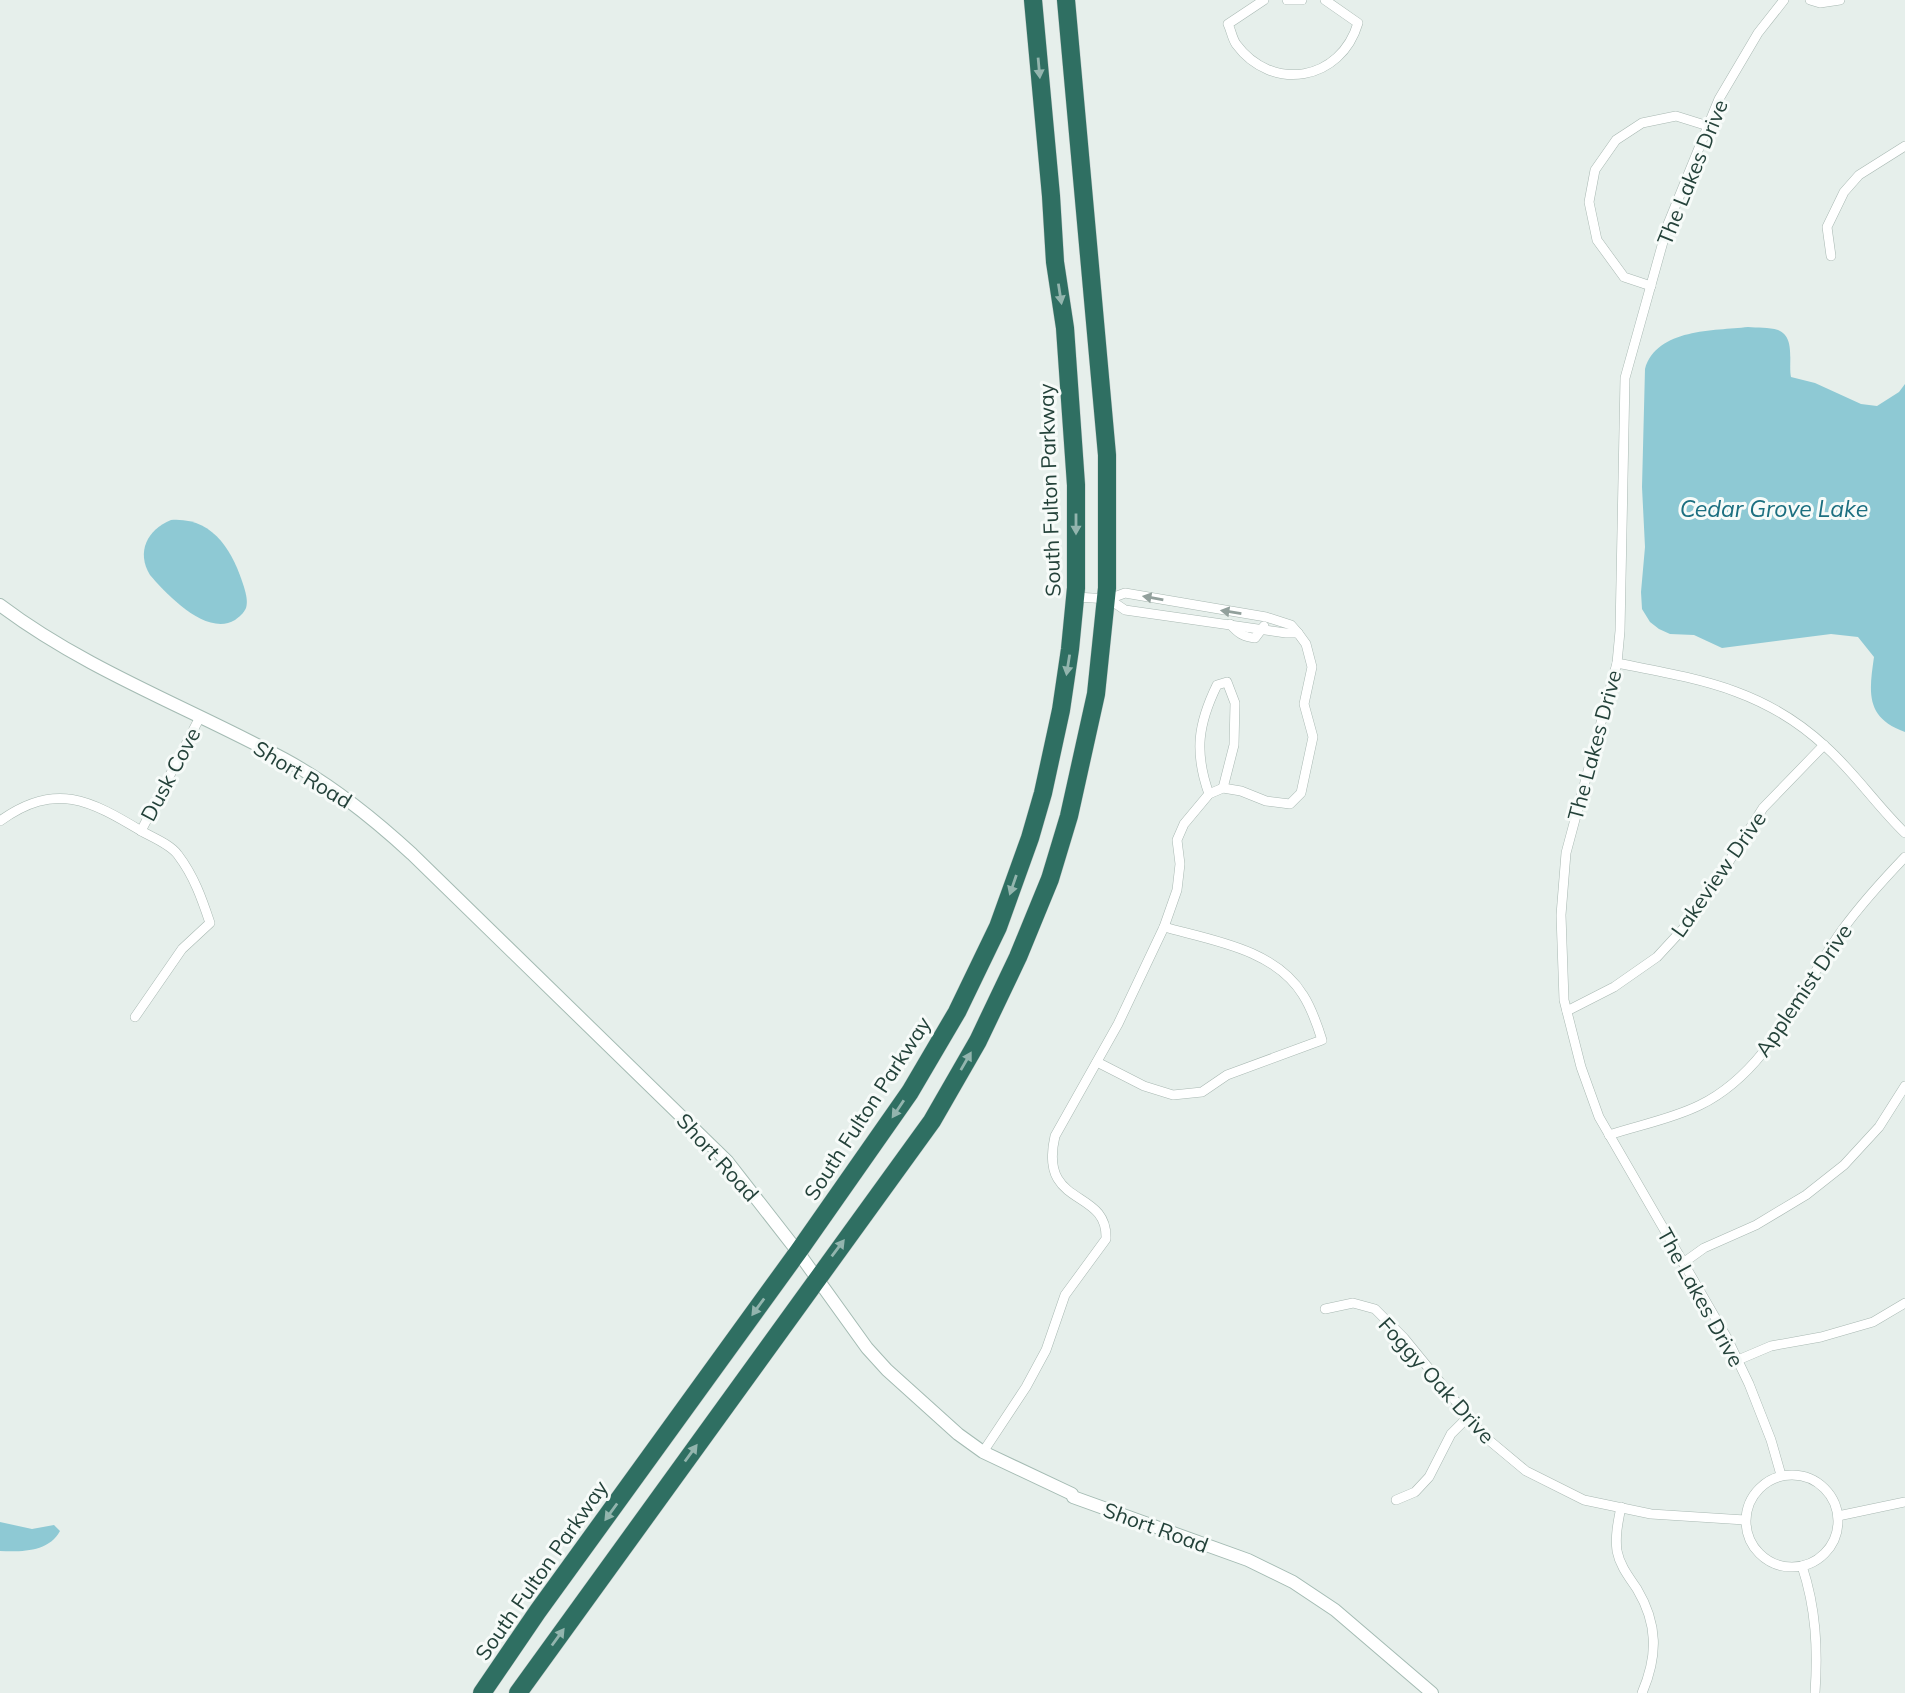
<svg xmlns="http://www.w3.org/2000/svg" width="1905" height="1693" viewBox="0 0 1905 1693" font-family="Mulish,sans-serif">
<rect width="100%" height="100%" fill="#e6efeb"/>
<!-- water -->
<g fill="#8ec9d4">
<path d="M1748 327C1757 328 1769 327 1778 330 1796 337 1788 363 1791 377L1815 383 1861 404 1877 406 1899 392 1905 384V732C1865 718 1869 692 1874 657L1858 637 1831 634 1722 648 1694 635 1670 634 1659 629 1650 622 1642 609 1641 592 1645 547 1642 487 1645 369C1657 328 1714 331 1748 327Z"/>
<path d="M171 520C214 517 233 552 244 587 246 594 248 601 246 608 244 613 239 617 235 620 207 637 167 595 150 575 136 552 147 530 171 520Z"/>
<path d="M0 1522 32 1529 54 1525 60 1531C49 1552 21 1552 0 1551Z"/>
</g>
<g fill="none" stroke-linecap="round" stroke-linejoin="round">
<!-- street casing -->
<g stroke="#a8b8b2" stroke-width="10">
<g id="street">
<path d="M1264 0 1228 24C1231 30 1232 38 1236 44 1272 93 1341 81 1358 23L1325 0"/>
<polyline points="1287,0 1302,0"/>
<polyline points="1810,0 1820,3 1840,0"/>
<polyline points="1831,256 1827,227 1844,192 1859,175 1905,146"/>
<polyline points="1651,286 1624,277 1597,240 1589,202 1595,170 1616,140 1642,123 1676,116 1708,126"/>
<polyline points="1109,599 1125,610 1286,633 1298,633"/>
<path d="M1230 624C1238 633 1243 637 1255 638L1264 626"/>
<path d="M1617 663C1697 679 1763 688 1826 747 1855 773 1877 806 1905 833"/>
<path d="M1209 794C1194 752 1198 724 1217 685L1227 682 1235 703 1234 745 1223 788"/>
<path d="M0 821C55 781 90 800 143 832 154 838 171 845 178 855 194 876 202 899 210 923L182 949 135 1017"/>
<polyline points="141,831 200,717"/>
<polyline points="1567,1011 1614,987 1657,957 1693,918 1763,808 1824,745"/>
<path d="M1097 1062 1144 1086 1173 1095 1202 1092 1227 1075 1322 1040C1317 1024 1312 1009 1303 995 1275 949 1211 940 1164 927"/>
<path d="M1609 1135C1639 1125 1672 1119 1700 1105 1771 1070 1799 990 1843 929 1862 903 1883 880 1905 857"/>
<polyline points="1683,1263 1704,1248 1756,1225 1806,1195 1844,1165 1879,1127 1905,1086"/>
<polyline points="1325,1309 1353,1303 1375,1309 1404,1338 1484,1436 1526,1471 1584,1500 1651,1514 1745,1520"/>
<polyline points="1738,1360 1771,1346 1821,1337 1873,1322 1905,1303"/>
<path d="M983 1452 1026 1387 1046 1350 1065 1295 1106 1239C1108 1187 1038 1209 1055 1136L1118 1024 1164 927 1177 890 1180 864 1177 840 1184 824 1209 794 1223 788 1241 791 1266 801 1290 804 1301 793 1313 737 1304 704 1312 667 1306 644 1298 633 1291 625 1266 617 1125 593 1109 599 1076 597"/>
<circle cx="1792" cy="1521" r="46"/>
<polyline points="1781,1475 1771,1440 1749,1384 1727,1338 1599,1117 1581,1067 1564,1000 1561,915 1566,853 1617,663 1620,631 1625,378 1668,224 1719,99 1758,33 1784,0"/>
<polyline points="1396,1500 1415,1492 1429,1477 1451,1434 1468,1417"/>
<path d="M1621 1507C1618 1522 1615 1536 1617 1551 1620 1566 1629 1577 1637 1589 1658 1624 1658 1656 1642 1693"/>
<polyline points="1838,1516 1905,1502"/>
<path d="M1802 1566C1816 1608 1818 1649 1815 1693"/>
</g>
</g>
<!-- secondary casing -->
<g stroke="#a4bbb3" stroke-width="14">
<path id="secondary" d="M0 605C86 670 190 708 284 759 332 785 373 818 412 854L727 1161 798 1252 867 1348 887 1370 958 1434 983 1452 1072 1494 1073 1497 1248 1560 1293 1582 1335 1610 1432 1693"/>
</g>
<!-- highway casing -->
<g stroke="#c2cac8" stroke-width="19">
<g id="highway">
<polyline points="482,1693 538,1611 798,1252 910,1092 957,1012 998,927 1030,838 1043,793 1061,710 1070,649 1076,588 1076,485 1065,328 1055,262 1051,196 1033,0"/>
<polyline points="518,1693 932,1121 978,1041 1018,957 1050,879 1069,816 1096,694 1107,588 1107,455 1066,0"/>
</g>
</g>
<!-- street -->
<use href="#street" stroke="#fff" stroke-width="9"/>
<!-- secondary -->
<use href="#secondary" stroke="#fff" stroke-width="12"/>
<!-- highway -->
<use href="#highway" stroke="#2f6f62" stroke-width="18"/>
</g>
<!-- one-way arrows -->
<defs><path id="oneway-solid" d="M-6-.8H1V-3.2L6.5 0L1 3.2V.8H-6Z" transform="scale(1.75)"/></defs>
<g fill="#93b5ae">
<use href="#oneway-solid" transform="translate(1039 68) rotate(85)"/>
<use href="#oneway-solid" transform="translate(1060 294) rotate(81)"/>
<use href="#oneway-solid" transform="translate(1076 524) rotate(90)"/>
<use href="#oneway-solid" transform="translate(1068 665) rotate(99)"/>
<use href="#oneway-solid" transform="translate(1013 885) rotate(109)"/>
<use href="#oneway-solid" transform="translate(966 1061) rotate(-60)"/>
<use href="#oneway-solid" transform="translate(898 1109) rotate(124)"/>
<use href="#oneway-solid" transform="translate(838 1248) rotate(-53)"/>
<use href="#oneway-solid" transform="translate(758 1307) rotate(126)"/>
<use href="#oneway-solid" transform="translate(691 1453) rotate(-54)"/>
<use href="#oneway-solid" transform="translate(611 1512) rotate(126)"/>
<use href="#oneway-solid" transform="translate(558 1637) rotate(-54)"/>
</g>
<g fill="#92a09c">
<use href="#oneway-solid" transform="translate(1153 598) rotate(-170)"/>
<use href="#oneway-solid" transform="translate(1231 612) rotate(-171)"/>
</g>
<g text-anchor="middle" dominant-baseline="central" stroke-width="6" stroke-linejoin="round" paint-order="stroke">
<!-- street labels -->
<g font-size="21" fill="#24423a" stroke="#f7fbf9">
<text transform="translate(1692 172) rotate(-68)">The Lakes Drive</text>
<text transform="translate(1049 490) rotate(-92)">South Fulton Parkway</text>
<text transform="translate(1594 745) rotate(-75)">The Lakes Drive</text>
<text transform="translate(170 774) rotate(-62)">Dusk Cove</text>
<text transform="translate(303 774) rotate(31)">Short Road</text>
<text transform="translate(1718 874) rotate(-55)">Lakeview Drive</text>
<text transform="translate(1803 990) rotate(-56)">Applemist Drive</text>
<text transform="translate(867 1108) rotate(-57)">South Fulton Parkway</text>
<text transform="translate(718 1157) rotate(48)">Short Road</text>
<text transform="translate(1701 1297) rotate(61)">The Lakes Drive</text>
<text transform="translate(1437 1380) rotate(48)">Foggy Oak Drive</text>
<text transform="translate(1156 1527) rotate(20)">Short Road</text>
<text transform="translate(541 1570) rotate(-55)">South Fulton Parkway</text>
</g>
<!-- water labels -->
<g font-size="23" font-style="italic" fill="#1c6f80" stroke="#f7fbf9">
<text x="1774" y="508">Cedar Grove Lake</text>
</g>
</g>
</svg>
